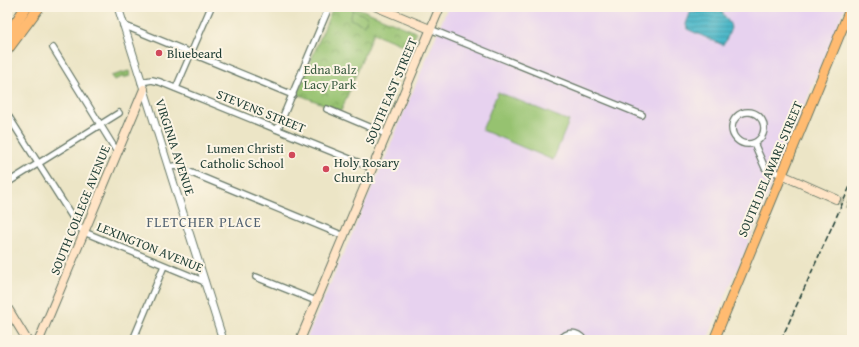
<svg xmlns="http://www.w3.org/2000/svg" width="859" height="347" viewBox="0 0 859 347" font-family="'Gentium Book Plus',serif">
<defs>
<pattern id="park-crowns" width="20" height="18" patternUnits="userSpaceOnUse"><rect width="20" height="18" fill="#96c270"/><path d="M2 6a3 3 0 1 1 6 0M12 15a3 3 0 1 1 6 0" fill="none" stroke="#7a9f5d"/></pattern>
<pattern id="water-rules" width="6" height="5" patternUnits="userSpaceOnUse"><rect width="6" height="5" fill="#4db8c9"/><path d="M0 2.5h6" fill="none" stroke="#3f97a4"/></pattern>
</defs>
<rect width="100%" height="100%" fill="#fcf5e5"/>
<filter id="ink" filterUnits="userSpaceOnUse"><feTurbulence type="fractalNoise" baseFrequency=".025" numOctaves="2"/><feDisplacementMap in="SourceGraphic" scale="8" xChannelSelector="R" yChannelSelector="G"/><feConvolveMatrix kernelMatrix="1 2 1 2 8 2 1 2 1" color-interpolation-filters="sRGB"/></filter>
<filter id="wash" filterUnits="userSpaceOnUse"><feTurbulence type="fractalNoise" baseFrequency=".012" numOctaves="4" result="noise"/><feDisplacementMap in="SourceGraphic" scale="16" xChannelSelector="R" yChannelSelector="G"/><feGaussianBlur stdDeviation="0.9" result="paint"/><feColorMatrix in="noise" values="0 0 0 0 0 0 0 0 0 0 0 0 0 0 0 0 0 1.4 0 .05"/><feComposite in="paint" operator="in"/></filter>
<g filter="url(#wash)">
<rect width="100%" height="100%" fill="#ece5c6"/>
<!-- built -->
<polygon fill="#e7d2ef" points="448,7 845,7 744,253 707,340 306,340 383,163"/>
<!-- park -->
<g fill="url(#park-crowns)" stroke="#5a8052">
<polygon points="333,7 355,7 416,32 410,48 373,33 341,111 297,94"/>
<polygon points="129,71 130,76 123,78 122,77 114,80 111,76"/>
</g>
<!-- garden -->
<g fill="#96c270" stroke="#5a8052">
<polygon points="353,10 368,17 364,25 350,19"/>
<polygon points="498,92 569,121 553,160 482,130"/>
</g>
<!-- water -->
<polygon fill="url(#water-rules)" stroke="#367a7e" points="698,7 723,7 722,12 730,24 731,28 726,41 723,45 687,29 686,24 691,11 695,13"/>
</g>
<g filter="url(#ink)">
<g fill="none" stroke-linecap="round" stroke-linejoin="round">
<!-- secondary-tunnel -->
<polyline stroke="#c3c3a9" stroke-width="8" stroke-dasharray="8 4" stroke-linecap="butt" points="836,199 852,206"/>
<!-- minor casing -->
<g stroke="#677867" stroke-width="8">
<g id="minor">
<polyline points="123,25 293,95"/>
<polyline points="430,29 642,115"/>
<polyline points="53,48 117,152"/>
<polyline points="141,82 152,80 160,82 372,168"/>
<polyline points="176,88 211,7"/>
<polyline points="327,109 386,134"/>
<circle cx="748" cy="128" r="16"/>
<polyline points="7,114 78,226 84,232 205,282"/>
<polyline points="277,129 279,126 329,7"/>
<polyline points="754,143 765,168 782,175"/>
<polyline points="168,167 175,166 344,236"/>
<polyline points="7,183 119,113"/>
<polyline points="256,277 316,301"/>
<polyline points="133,340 164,266"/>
<path d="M560 340C567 331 577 331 584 340"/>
</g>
</g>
<!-- tertiary casing -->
<g stroke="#677867" stroke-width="9">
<polyline id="tertiary" points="118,7 223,340"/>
</g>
<!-- secondary casing -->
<g stroke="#677867" stroke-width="10">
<g id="secondary">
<polyline points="377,7 430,29"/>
<polyline points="782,175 836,199"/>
<polyline points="7,307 27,340"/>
<polyline points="39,340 144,89"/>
<polyline points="300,340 440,7"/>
</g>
</g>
<!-- primary casing -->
<g stroke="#677867" stroke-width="11">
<polyline id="primary" points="714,340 851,7"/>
</g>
<!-- motorway casing -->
<g stroke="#677867" stroke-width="12">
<g id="motorway">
<polyline points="7,36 26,7"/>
<polyline points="7,50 39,7"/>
</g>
</g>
<!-- minor -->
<use href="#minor" stroke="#fff" stroke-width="5.5"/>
<!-- tertiary -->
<use href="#tertiary" stroke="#fff" stroke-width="7"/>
<!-- secondary -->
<use href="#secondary" stroke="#ffe4c6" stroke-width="8"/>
<!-- primary -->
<use href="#primary" stroke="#ffbb71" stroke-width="9"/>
<!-- motorway -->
<use href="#motorway" stroke="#ffbb71" stroke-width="10"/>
<!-- rail -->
<polyline stroke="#1f3d34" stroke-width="1.5" stroke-dasharray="6 3" stroke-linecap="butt" points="781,340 852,182"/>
</g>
</g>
<!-- markers -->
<g fill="#d1495b" stroke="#fcf5e5" stroke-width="1.5">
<circle cx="159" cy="53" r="4"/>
<circle cx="292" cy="155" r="4"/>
<circle cx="326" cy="169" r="4"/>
</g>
<g text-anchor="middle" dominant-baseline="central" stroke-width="4" stroke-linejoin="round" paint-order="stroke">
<!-- poi labels -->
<g font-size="13" fill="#1f3d34" stroke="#fcf5e5" text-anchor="start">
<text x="167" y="53">Bluebeard</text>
<text x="284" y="148" text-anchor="end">Lumen Christi<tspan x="284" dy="15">Catholic School</tspan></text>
<text x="334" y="162">Holy Rosary<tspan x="334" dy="15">Church</tspan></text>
</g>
<!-- park labels -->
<g font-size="13" fill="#3d5e43" stroke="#fcf5e5">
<text x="330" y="69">Edna Balz<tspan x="330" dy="15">Lacy Park</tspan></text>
</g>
<!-- street labels -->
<g font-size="13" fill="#1f3d34" stroke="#fcf5e5">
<text transform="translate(391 91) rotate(-67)">SOUTH EAST STREET</text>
<text transform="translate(261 111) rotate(22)">STEVENS STREET</text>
<text transform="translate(175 147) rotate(72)">VIRGINIA AVENUE</text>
<text transform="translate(770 169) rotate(-67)">SOUTH DELAWARE STREET</text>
<text transform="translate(80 210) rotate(-68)">SOUTH COLLEGE AVENUE</text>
<text transform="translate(150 247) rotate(22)">LEXINGTON AVENUE</text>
</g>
<!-- neighbourhood labels -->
<g font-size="14" letter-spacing="1" fill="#526271" stroke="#fcf5e5">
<text x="204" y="222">FLETCHER PLACE</text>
</g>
</g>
<!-- margin -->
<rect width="859" height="347" fill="none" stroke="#fcf5e5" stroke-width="24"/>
</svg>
